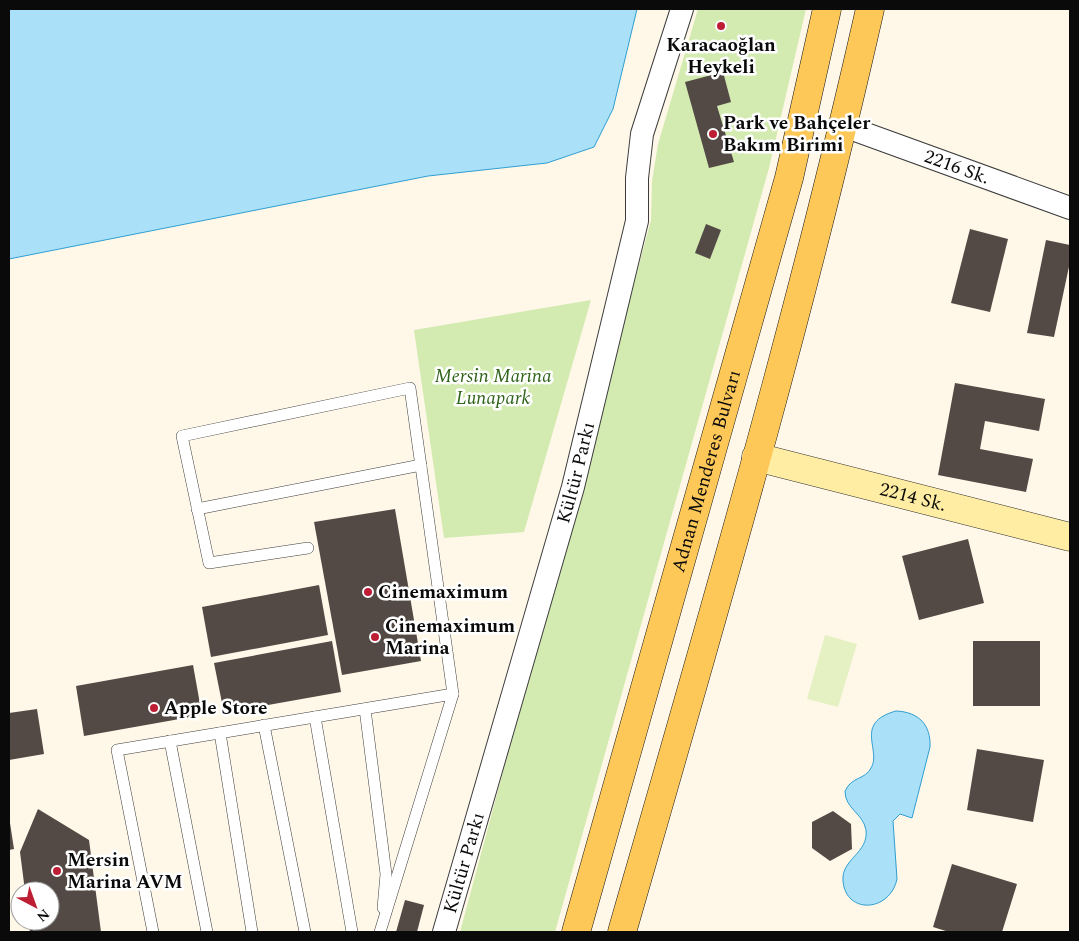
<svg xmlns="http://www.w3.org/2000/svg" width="1079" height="941" viewBox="0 0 1079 941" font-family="Spectral,serif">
<rect width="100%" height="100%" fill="#fff8e8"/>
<!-- green -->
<g fill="#d3eab1">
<polygon points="698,9 806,9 769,168 555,932 460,932 651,220 652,181 658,144"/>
<polygon points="591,300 524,532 444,538 414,330"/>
</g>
<!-- pitch -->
<polygon fill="#e5f1c3" points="825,635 857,644 838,707 807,699"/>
<!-- water -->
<g fill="#aae1f8" stroke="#2f9ed2">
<polygon points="9,9 637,9 613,109 594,147 547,163 428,176 9,259"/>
<path d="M896 711C919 712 931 725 930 747L912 818 900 814 893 821 897 879C890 912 846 915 843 881 841 859 869 853 866 830 863 813 845 809 845 791 852 776 865 780 871 768 882 750 853 723 896 711Z"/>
</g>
<!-- building -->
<g fill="#534a46">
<polygon points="723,72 731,102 717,106 734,162 709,168 685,82"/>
<polygon points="706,224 721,230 710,259 695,253"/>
<polygon points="970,229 1008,239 990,312 951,303"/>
<polygon points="1046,240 1070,245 1070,262 1054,337 1027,333"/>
<polygon points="955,383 1045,399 1039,431 985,421 980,449 1033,459 1026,492 938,475"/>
<polygon points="395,509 421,661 342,675 314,522"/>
<polygon points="968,539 984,603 919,620 902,556"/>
<polygon points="319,585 328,635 211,657 202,607"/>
<polygon points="332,641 341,692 224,713 214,663"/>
<rect x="973" y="641" width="67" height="65"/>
<polygon points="193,665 202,715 84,736 76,686"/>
<polygon points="37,709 44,754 9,760 9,713"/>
<polygon points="977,749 1044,760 1033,822 967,810"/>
<polygon points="38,809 89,840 101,932 30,932 28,921 50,921 50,891 25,891 20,852"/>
<polygon points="833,811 851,824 852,849 830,861 812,848 812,822"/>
<polygon points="10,823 14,849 9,850 9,824"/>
<polygon points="952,864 1017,884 1002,932 949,932 933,927"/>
<polygon points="405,900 424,905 417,932 396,932"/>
</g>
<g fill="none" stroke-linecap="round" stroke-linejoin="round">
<!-- lane casing -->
<g stroke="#3d3d3d" stroke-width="12">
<g id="lane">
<polyline points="197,509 421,465"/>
<polyline points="308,548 209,563 182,436 410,388 453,694 380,932"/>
<polyline points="365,709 386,874 383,908"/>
<polyline points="315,717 352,932"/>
<polyline points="264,725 305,932"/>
<polyline points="220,733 252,932"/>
<polyline points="170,741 207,932"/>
<polyline points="153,932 117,750 453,694"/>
</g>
</g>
<!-- street casing -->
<g stroke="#3d3d3d" stroke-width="24">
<g id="street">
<path id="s1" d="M844 126 1070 208"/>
<path id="s2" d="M444 932 573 487 637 221V178L642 134 682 9"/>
</g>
</g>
<!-- secondary casing -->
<g stroke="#2c2c2c" stroke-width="29">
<g id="secondary">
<path id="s3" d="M756 457 1070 537"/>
</g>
</g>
<!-- primary casing -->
<g stroke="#1b1b1b" stroke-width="29">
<g id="primary">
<path id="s4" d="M576 932 789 178 827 9"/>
<path d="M622 932C710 626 800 319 870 9"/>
</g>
</g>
<!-- lane -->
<use href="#lane" stroke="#fff" stroke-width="11"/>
<!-- street -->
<use href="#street" stroke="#fff" stroke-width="22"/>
<!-- secondary -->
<use href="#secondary" stroke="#ffeda3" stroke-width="28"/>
<!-- primary -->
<use href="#primary" stroke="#fec858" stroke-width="28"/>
</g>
<!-- markers -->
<g fill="#be1e33" stroke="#fff" stroke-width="2">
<circle cx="721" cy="26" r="5"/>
<circle cx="713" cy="134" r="5"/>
<circle cx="368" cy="592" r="5"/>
<circle cx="375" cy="637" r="5"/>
<circle cx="154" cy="708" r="5"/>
<circle cx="57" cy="871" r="5"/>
</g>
<g text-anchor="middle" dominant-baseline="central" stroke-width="5" stroke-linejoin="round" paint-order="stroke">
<!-- poi labels -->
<g font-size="19" font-weight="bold" fill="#0a0a0a" stroke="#fff" text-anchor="start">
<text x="721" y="45" text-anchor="middle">Karacaoğlan<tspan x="721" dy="22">Heykeli</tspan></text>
<text x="723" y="123">Park ve Bahçeler<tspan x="723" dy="22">Bakım Birimi</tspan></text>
<text x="378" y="592">Cinemaximum</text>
<text x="385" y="626">Cinemaximum<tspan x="385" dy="22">Marina</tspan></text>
<text x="164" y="708">Apple Store</text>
<text x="67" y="860">Mersin<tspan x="67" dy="22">Marina AVM</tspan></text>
</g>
<!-- street labels -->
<g font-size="19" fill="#0a0a0a" stroke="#fff">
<text stroke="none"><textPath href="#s1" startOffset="120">2216 Sk.</textPath></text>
<text stroke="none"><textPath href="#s4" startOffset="479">Adnan Menderes Bulvarı</textPath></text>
<text stroke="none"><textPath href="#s2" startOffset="478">Kültür Parkı</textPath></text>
<text stroke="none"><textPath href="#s3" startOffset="162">2214 Sk.</textPath></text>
<text stroke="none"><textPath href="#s2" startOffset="72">Kültür Parkı</textPath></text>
</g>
<!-- park labels -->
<g font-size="19" font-style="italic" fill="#2f6319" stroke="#fff">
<text x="493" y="376">Mersin Marina<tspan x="493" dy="22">Lunapark</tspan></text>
</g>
</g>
<!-- border -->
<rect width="1079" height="941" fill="none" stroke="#0a0a0a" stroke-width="20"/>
<!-- north arrow -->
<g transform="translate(35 906) rotate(139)"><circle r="24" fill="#ffffff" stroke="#9d9d9d"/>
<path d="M0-4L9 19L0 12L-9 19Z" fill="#be1e33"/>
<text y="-8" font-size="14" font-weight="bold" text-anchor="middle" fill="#0a0a0a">N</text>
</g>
</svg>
